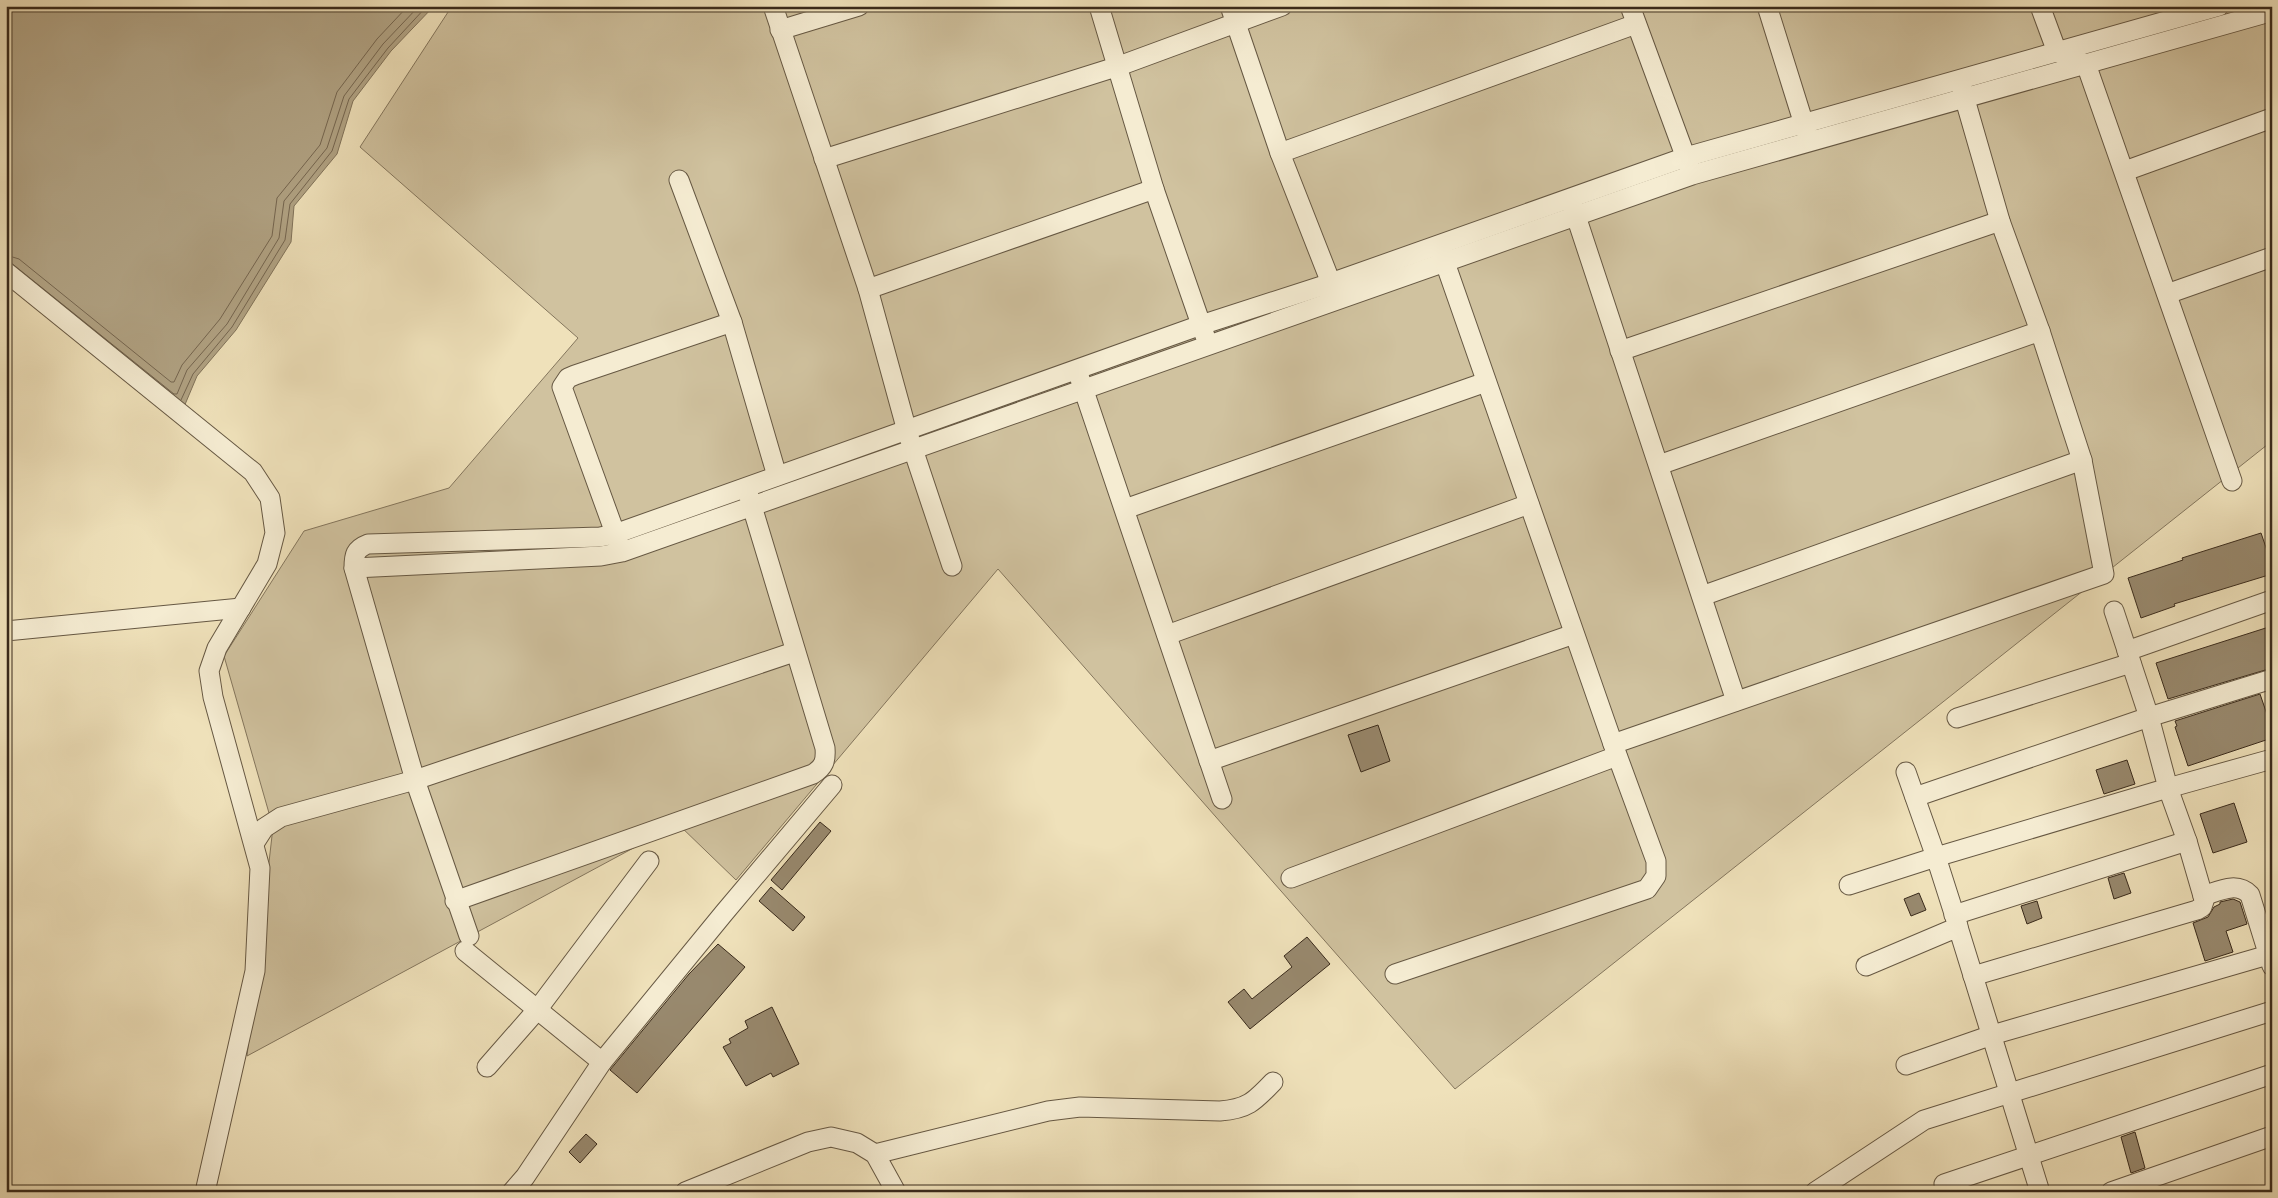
<svg xmlns="http://www.w3.org/2000/svg" width="2278" height="1198" viewBox="0 0 2278 1198" font-family="'IM FELL Great Primer',serif">
<rect width="100%" height="100%" fill="#efe1ba"/>
<filter id="stains"><feTurbulence type="fractalNoise" baseFrequency=".004" numOctaves="4"/><feColorMatrix values="0 0 0 0 .2 0 0 0 0 .09 0 0 0 0 .02 0 0 0 .5 -.17"/></filter>
<radialGradient id="worn" r=".72"><stop offset=".6" stop-color="#630" stop-opacity="0"/><stop offset="1" stop-color="#630" stop-opacity=".3"/></radialGradient>
<!-- green -->
<polygon fill="#d0c29f" stroke="#84765d" points="452,6 2272,6 2272,441 1455,1089 998,569 736,880 678,824 247,1056 273,827 224,656 304,531 449,488 578,338 360,147"/>
<!-- water -->
<polygon fill="#b1a384" stroke="#81735a" points="6,6 434,6 391,51 353,101 337,154 294,206 291,242 236,330 197,376 181,414 6,272"/>
<g fill="none" stroke-linecap="round" stroke-linejoin="round">
<!-- shore -->
<g stroke="#756650" stroke-width="1">
<polyline points="6,255 19,259 171,382 174,382 182,365 220,319 272,236 277,198 320,145 337,92 377,39 408,6"/>
<polyline points="10,262 174,394 177,394 187,370 227,324 279,238 284,201 327,148 344,96 383,44 419,6"/>
<polyline points="181,400 193,374 232,327 285,240 290,204 332,151 349,99 388,48 427,6"/>
</g>
</g>
<!-- building -->
<g fill="#98896e" stroke="#392a1b">
<polygon points="2261,533 2272,565 2272,574 2174,604 2175,606 2141,618 2128,578 2183,560 2182,558"/>
<polygon points="2272,626 2272,668 2168,699 2156,663"/>
<polygon points="2260,694 2272,729 2272,738 2188,766 2175,727 2177,726 2175,721"/>
<polygon points="1378,725 1390,761 1361,772 1348,735"/>
<polygon points="2127,760 2135,784 2104,794 2096,770"/>
<polygon points="2234,803 2247,842 2213,853 2200,814"/>
<polygon points="820,822 831,831 782,890 771,880"/>
<polygon points="2124,873 2131,893 2114,899 2108,878"/>
<polygon points="771,887 805,917 793,931 759,901"/>
<polygon points="1919,893 1926,910 1911,916 1904,899"/>
<polygon points="2233,899 2240,902 2247,924 2226,931 2233,952 2205,961 2193,923 2208,917 2214,907 2220,904 2220,902"/>
<polygon points="2037,901 2042,918 2027,924 2021,906"/>
<polygon points="1307,937 1330,964 1250,1029 1228,1002 1244,989 1252,999 1292,967 1284,956"/>
<polygon points="718,944 745,967 637,1093 610,1070 689,974"/>
<polygon points="772,1007 799,1064 773,1077 771,1073 746,1086 723,1047 731,1043 729,1039 748,1028 745,1021"/>
<polygon points="2135,1132 2145,1168 2131,1173 2121,1137"/>
<polygon points="586,1134 597,1144 580,1163 569,1152"/>
</g>
<g fill="none" stroke-linecap="round" stroke-linejoin="round">
<!-- minor casing -->
<g stroke="#665843" stroke-width="21">
<g id="minor">
<polyline points="773,6 868,289 907,431 952,566"/>
<polyline points="1099,6 1154,189 1205,336"/>
<polyline points="1230,6 1280,153 1331,283 1330,294"/>
<polyline points="1630,6 1690,169"/>
<polyline points="1767,6 1807,134"/>
<polyline points="2040,6 2057,52 2086,64 2232,481"/>
<polyline points="780,30 859,6"/>
<polyline points="1280,153 1636,24"/>
<polyline points="824,159 1119,66 1282,6"/>
<polyline points="2125,171 2272,118"/>
<polyline points="679,180 732,322 777,476"/>
<polyline points="1572,204 1736,701"/>
<polyline points="6,272 253,472 270,498 275,533 267,564 217,648 209,671 213,697 260,868 255,971 205,1192"/>
<polyline points="868,289 1154,189"/>
<polyline points="2167,294 2272,257"/>
<polyline points="1620,351 2000,221"/>
<polyline points="1079,376 1222,799"/>
<polyline points="1659,465 2040,331"/>
<polyline points="1125,509 1486,382"/>
<polyline points="619,544 562,387 568,378 575,375 732,322"/>
<polyline points="354,568 601,556 622,552 1692,175 2266,13 2271,9 2270,6"/>
<polyline points="1702,596 2082,460"/>
<polyline points="6,631 241,608"/>
<polyline points="1167,635 1529,504"/>
<polyline points="2127,651 2272,600"/>
<polyline points="1957,718 2131,663"/>
<polyline points="1613,744 2104,574 2082,460 2040,331 2000,221 1962,89"/>
<polyline points="1209,761 1574,634"/>
<polyline points="1906,772 1936,857 2168,788 2149,717 2114,611"/>
<polyline points="1915,797 2149,717 2272,679"/>
<polyline points="255,842 264,828 281,817 415,780 794,652"/>
<polyline points="1291,878 1617,756"/>
<polyline points="1849,885 1936,857 1958,926"/>
<path d="M455 901 813 774C824 767 826 761 825 748L748 493"/>
<polyline points="1954,915 2187,841"/>
<path d="M469 936 415 780 354 568C354 555 355 549 368 544L600 537 615 534 1201 325 1331 283 1686 157 2219 6"/>
<polyline points="465,951 602,1062"/>
<polyline points="1866,966 1958,927 2040,1192"/>
<path d="M2272 966 2250 895C2237 881 2219 891 2203 896L2187 841 2168 788 2272 759"/>
<polyline points="1395,974 1647,889 1656,876 1656,861 1613,744 1441,251"/>
<polyline points="1973,976 2197,910 2202,907 2204,901 2203,896"/>
<polyline points="1906,1065 1992,1035 2268,955"/>
<polyline points="487,1067 537,1010 649,861"/>
<path d="M875 1154 1048 1111 1080 1107 1220 1111C1247 1109 1254 1102 1273 1082"/>
<polyline points="1944,1184 2272,1074"/>
<polyline points="512,1192 525,1177 602,1062 724,913 832,785"/>
<polyline points="685,1192 808,1142 831,1137 857,1143 875,1154 896,1192"/>
<polyline points="1815,1192 1924,1120 2272,1011"/>
<polyline points="2111,1192 2272,1136"/>
</g>
</g>
<!-- minor -->
<use href="#minor" stroke="#f5ecd2" stroke-width="19"/>
</g>
<!-- margin -->
<rect width="2278" height="1198" fill="none" stroke="#efe1ba" stroke-width="25"/>
<rect x="8" y="8" width="2263" height="1183" fill="none" stroke="#392a1b" stroke-width="2.5"/>
<rect x="12" y="12" width="2253" height="1173" fill="none" stroke="#392a1b"/>
<rect width="100%" height="100%" filter="url(#stains)"/>
<rect width="100%" height="100%" fill="url(#worn)"/>
</svg>
